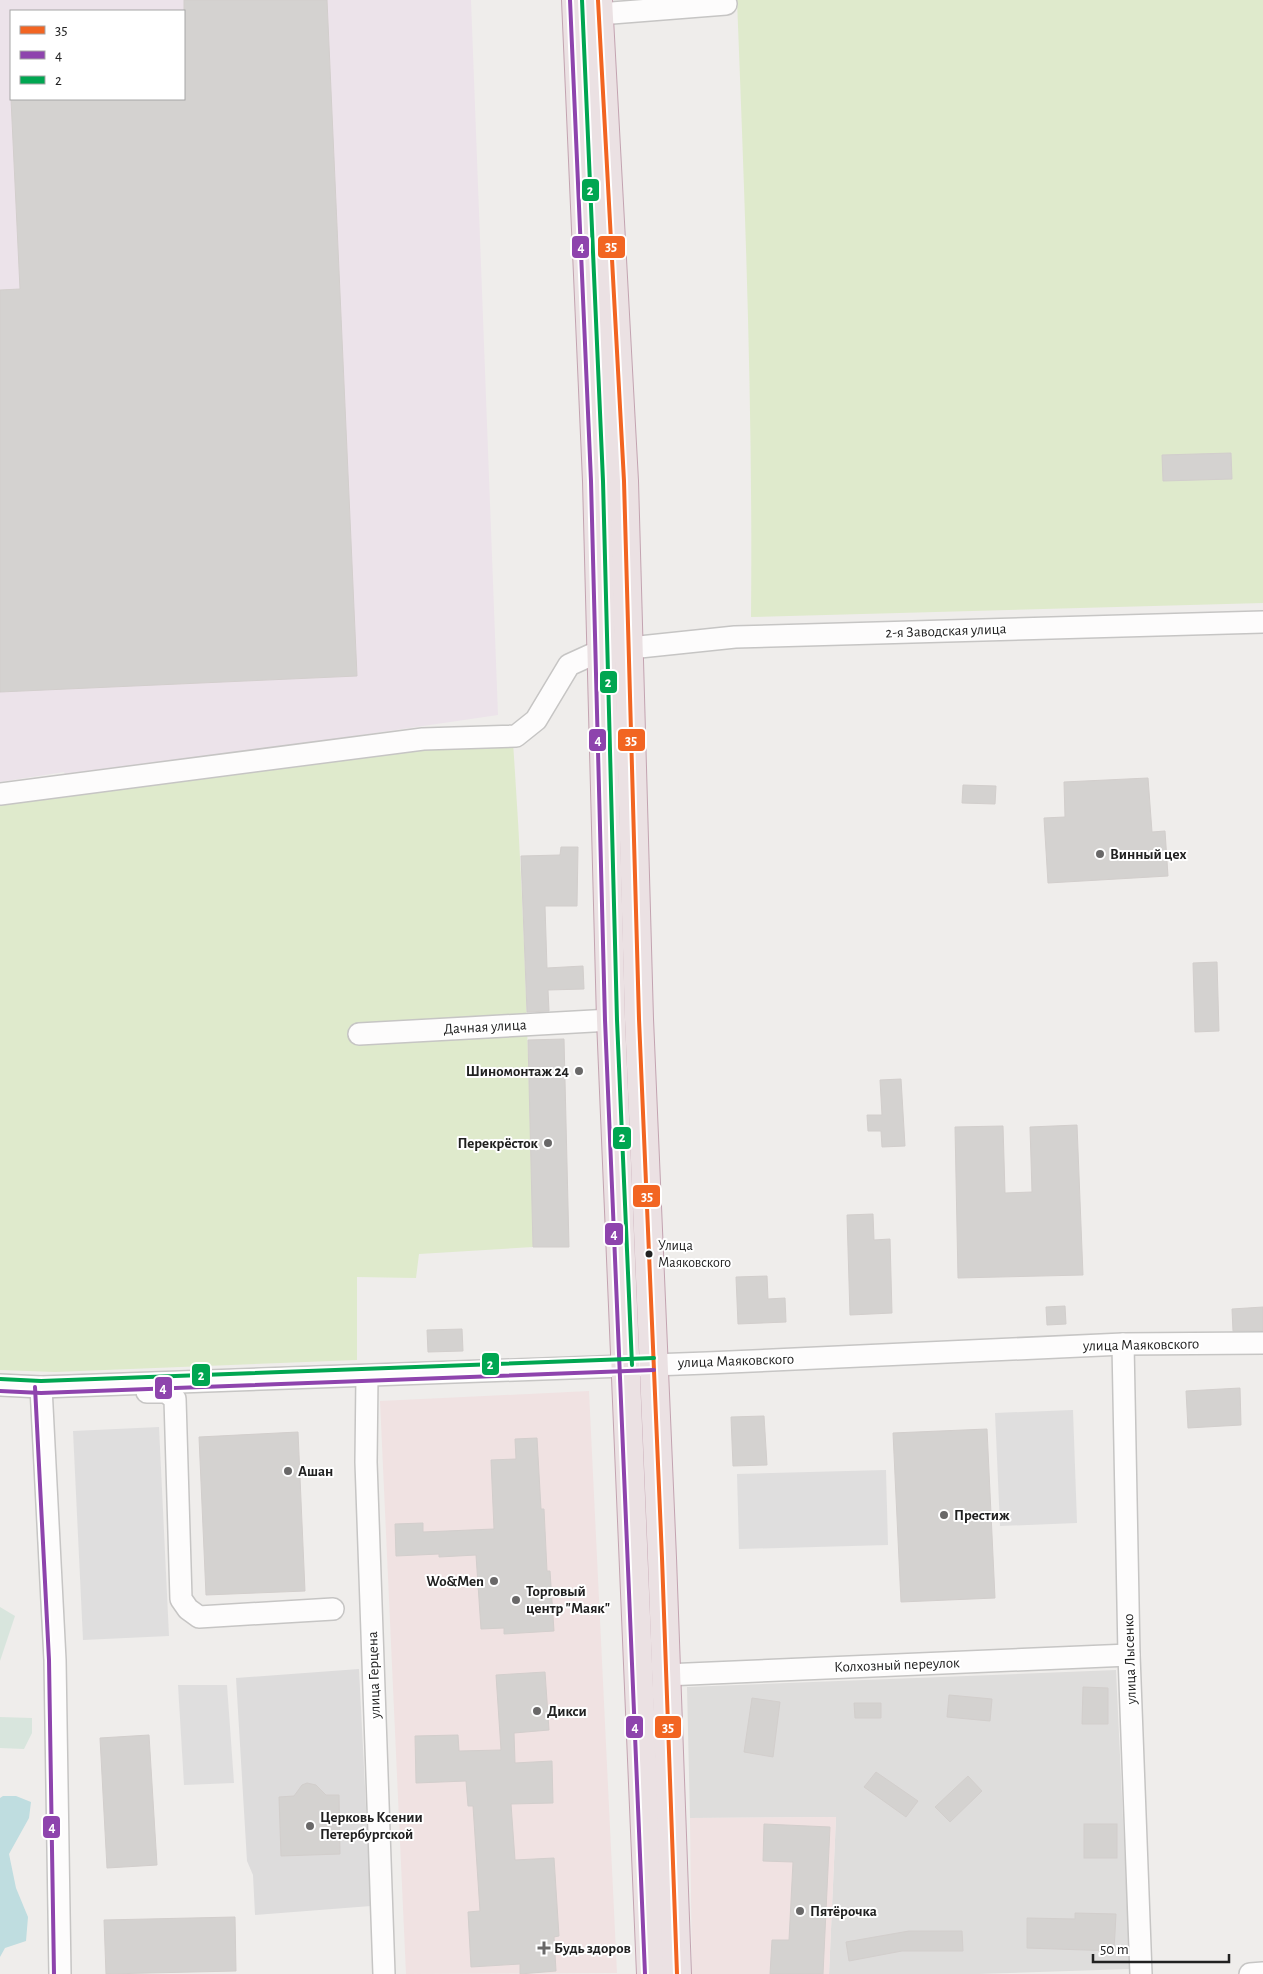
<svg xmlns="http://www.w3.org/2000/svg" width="1263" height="1974" viewBox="0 0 1263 1974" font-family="'Alegreya Sans',sans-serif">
<rect width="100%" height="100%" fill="#efedeb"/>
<!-- residential -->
<polygon fill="#dedddc" points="1116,1670 1130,1969 979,1974 829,1974 836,1817 690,1818 687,1687"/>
<!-- commercial -->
<g fill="#f0e2e2">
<polygon points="589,1391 617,1973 406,1974 380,1401"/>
<polygon points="836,1817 829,1974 692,1974 690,1818"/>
</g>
<!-- industrial -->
<path fill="#ece3ea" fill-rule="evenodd" d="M0 0H471L498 715 67 778 64 772 0 782ZM11 11H184V99H11Z"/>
<!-- religious -->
<polygon fill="#dddcdc" points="359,1669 371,1906 255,1915 253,1875 247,1861 236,1678"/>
<!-- grass -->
<g fill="#dfeacc">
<path d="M737 0H1263V603L751 617C753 411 745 206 737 0Z"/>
<path d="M513 743C525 911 529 1079 533 1247L419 1254 416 1278 357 1277V1360L55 1372 0 1370V800L389 751Z"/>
</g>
<!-- wetland -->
<g fill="#d8e5dd">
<polygon points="0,1607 15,1616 0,1661"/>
<polygon points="0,1717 32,1718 32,1733 24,1749 0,1748"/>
</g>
<!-- parking -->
<g fill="#dfdede">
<polygon points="1073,1410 1077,1523 1000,1526 995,1413"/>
<polygon points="159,1427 169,1636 83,1640 73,1431"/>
<polygon points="886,1470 888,1545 739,1549 737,1474"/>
<polygon points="178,1685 227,1685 234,1783 184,1785"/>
</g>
<!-- water -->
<polygon fill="#bfdde0" points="3,1796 16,1796 31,1802 29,1818 9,1854 16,1888 28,1917 26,1941 5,1948 0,1957 0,1798"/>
<!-- building -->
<g fill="#d4d2d0" stroke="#d2cecc">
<polygon points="184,0 327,0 357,676 0,692 0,290 20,289 11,99 184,99"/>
<polygon points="1231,453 1232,479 1163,481 1162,455"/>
<polygon points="1148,778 1152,832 1165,831 1168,876 1048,883 1044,818 1065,817 1064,782"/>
<polygon points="963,785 996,786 995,804 962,803"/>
<polygon points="561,847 578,847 577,906 545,906 547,968 583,966 584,989 548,990 549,1011 527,1012 521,856 560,855"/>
<polygon points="1217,962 1219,1031 1195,1032 1193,963"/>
<polygon points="564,1039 569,1247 533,1247 528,1040"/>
<polygon points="901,1079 905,1146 882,1147 881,1131 868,1131 867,1115 882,1115 880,1080"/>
<polygon points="1077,1125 1083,1275 958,1278 955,1127 1003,1126 1005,1193 1032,1192 1030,1127"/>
<polygon points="873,1214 874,1240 890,1239 892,1313 850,1315 847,1215"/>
<polygon points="767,1276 768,1299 785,1298 786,1322 738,1324 736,1277"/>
<polygon points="1065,1306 1066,1324 1047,1325 1046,1307"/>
<polygon points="1263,1307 1263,1331 1233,1331 1232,1309"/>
<polygon points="462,1329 463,1351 428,1352 427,1330"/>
<polygon points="1240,1388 1241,1425 1188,1428 1186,1391"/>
<polygon points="764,1416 767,1465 733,1466 731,1417"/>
<polygon points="987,1429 995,1598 901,1602 893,1433"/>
<polygon points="298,1432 305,1591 206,1595 199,1437"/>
<polygon points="537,1438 541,1509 544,1509 547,1571 550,1571 554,1631 504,1634 504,1628 481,1629 476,1555 439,1557 439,1554 396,1556 395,1524 423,1523 423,1532 494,1529 491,1460 516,1459 515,1439"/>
<polygon points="545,1672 549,1730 514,1733 515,1763 552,1761 553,1803 511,1804 515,1860 554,1858 559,1936 554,1937 556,1971 520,1974 520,1964 471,1967 468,1912 480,1911 473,1806 468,1806 466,1781 416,1783 415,1736 458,1735 459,1751 501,1750 496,1675"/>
<polygon points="1083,1687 1108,1688 1108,1724 1082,1724"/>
<polygon points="949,1695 992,1699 990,1721 947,1717"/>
<polygon points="752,1698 780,1702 773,1757 744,1752"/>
<polygon points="854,1703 881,1703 881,1718 855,1718"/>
<polygon points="149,1735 157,1865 107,1868 100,1738"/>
<polygon points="876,1772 918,1801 906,1817 864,1787"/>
<polygon points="968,1776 982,1791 950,1822 935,1807"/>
<polygon points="307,1783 316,1785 326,1795 339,1795 340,1854 281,1856 279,1797 294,1796 302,1785"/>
<polygon points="764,1824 830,1827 823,1974 770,1974 772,1940 789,1940 793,1862 763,1861"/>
<rect x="1084" y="1824" width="33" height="34"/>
<polygon points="1075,1913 1116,1914 1114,1951 1027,1948 1027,1918 1075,1919"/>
<polygon points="235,1917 236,1971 106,1974 104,1920"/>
<polygon points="909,1931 962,1931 963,1951 902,1951 849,1961 846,1942"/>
</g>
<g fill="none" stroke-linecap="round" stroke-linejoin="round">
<!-- minor casing -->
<g stroke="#c6c5c4" stroke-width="24">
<g id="minor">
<polyline points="599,14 726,4"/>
<polyline points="0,794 423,739 516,736 536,720 569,665 591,655 630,648 735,637 1263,622"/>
<polyline points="359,1034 611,1020"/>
<polyline points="1123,1344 1129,1655 1141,1974"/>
<polyline points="367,1376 366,1462 384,1974"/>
<polyline points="0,1385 41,1387 707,1363 1123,1344 1263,1343"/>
<polyline points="41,1387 55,1660 60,1974"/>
<polyline points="147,1392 166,1392 175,1399 181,1599 188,1609 199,1617 333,1609"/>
<polyline points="665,1675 1129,1655"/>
<polyline points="1250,1974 1263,1973"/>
</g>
</g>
<!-- highway casing -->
<g stroke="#c3a3b0" stroke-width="30">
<g id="highway">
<polyline points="576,0 597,481 611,1020 651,1974"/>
<polyline points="598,0 624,481 639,1019 662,1558 677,1974"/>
</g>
</g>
<!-- minor -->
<use href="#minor" stroke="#fdfcfc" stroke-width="21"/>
<!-- highway -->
<use href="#highway" stroke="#ebe1e3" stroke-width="28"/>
<!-- bus-1 casing -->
<g stroke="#fff" stroke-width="8">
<polyline id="bus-1" points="598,0 624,481 639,1019 662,1558 677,1974"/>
</g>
<!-- bus-2 casing -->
<g stroke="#fff" stroke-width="8">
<g id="bus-2">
<polyline points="570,0 591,481 605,1020 645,1974"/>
<polyline points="35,1387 49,1660 54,1974"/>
<polyline points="0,1391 41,1393 654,1370"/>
</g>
</g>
<!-- bus-3 casing -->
<g stroke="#fff" stroke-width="8">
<g id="bus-3">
<polyline points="582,0 603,481 617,1020 632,1365"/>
<polyline points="0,1379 41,1381 654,1358"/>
</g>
</g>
<!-- bus-1 -->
<use href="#bus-1" stroke="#f26522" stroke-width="4"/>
<!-- bus-2 -->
<use href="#bus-2" stroke="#8e44ad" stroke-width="4"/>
<!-- bus-3 -->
<use href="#bus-3" stroke="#00a651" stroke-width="4"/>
</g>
<!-- markers -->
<g fill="#696868" stroke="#fff" stroke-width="2">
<circle cx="1100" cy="854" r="5"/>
<circle cx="579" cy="1071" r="5"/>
<circle cx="548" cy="1143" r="5"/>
<circle cx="288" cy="1471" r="5"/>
<circle cx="944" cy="1515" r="5"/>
<circle cx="494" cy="1581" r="5"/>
<circle cx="516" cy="1600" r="5"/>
<circle cx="537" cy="1711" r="5"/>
<circle cx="310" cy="1826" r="5"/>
<circle cx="800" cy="1911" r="5"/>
<path d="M541.5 1940.5h5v5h5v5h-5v5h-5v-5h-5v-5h5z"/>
</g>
<circle fill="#212121" stroke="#fff" stroke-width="2" cx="649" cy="1254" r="4.5"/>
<g text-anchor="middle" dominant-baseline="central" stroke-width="4" stroke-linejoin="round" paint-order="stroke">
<!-- bus labels -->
<g font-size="14" fill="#212121" stroke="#fff" text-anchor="start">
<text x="658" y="1246">Улица<tspan x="658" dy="17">Маяковского</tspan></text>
</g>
<!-- street labels -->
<g font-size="15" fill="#212121" stroke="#fff">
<text transform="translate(946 631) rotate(-2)">2-я Заводская улица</text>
<text transform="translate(485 1027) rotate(-3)">Дачная улица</text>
<text transform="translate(1141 1345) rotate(-1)">улица Маяковского</text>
<text transform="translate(736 1361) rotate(-2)">улица Маяковского</text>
<text transform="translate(1130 1659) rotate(-92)">улица Лысенко</text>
<text transform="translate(897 1665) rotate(-2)">Колхозный переулок</text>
<text transform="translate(374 1675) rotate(-92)">улица Герцена</text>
</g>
<!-- poi labels -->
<g font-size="15" font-weight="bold" fill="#212121" stroke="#fff" text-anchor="start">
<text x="1110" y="854">Винный цех</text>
<text x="569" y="1071" text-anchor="end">Шиномонтаж 24</text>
<text x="538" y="1143" text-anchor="end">Перекрёсток</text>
<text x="298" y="1471">Ашан</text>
<text x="954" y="1515">Престиж</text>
<text x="484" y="1581" text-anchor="end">Wo&amp;Men</text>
<text x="526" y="1591">Торговый<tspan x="526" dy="17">центр "Маяк"</tspan></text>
<text x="547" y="1711">Дикси</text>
<text x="320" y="1817">Церковь Ксении<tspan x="320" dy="17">Петербургской</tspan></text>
<text x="810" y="1911">Пятёрочка</text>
<text x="554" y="1948">Будь здоров</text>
</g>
</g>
<g stroke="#fff" stroke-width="2">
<rect x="581" y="178" width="19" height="24" rx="5" fill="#00a651"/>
<rect x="597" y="235" width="29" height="24" rx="5" fill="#f26522"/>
<rect x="571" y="235" width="19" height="24" rx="5" fill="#8e44ad"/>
<rect x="599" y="670" width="19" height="24" rx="5" fill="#00a651"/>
<rect x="617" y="728" width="29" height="24" rx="5" fill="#f26522"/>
<rect x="588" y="728" width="19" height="24" rx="5" fill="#8e44ad"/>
<rect x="612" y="1126" width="20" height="24" rx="5" fill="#00a651"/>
<rect x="632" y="1184" width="29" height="24" rx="5" fill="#f26522"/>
<rect x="604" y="1222" width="20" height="24" rx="5" fill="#8e44ad"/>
<rect x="481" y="1352" width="19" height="24" rx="5" fill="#00a651"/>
<rect x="191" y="1363" width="20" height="24" rx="5" fill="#00a651"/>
<rect x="154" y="1376" width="19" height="24" rx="5" fill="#8e44ad"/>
<rect x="654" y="1715" width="28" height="24" rx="5" fill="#f26522"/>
<rect x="625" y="1715" width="19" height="24" rx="5" fill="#8e44ad"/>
<rect x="42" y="1815" width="19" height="24" rx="5" fill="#8e44ad"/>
</g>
<g font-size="14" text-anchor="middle" font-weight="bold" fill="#fff">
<text x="590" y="195">2</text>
<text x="611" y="251">35</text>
<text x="581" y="252">4</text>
<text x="608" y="687">2</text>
<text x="631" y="745">35</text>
<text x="598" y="745">4</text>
<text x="622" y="1142">2</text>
<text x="647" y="1201">35</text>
<text x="614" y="1239">4</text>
<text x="490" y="1369">2</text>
<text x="201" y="1380">2</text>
<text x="163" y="1393">4</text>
<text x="668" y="1732">35</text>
<text x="635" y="1732">4</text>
<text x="52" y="1832">4</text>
</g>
<!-- legend -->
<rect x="10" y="10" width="175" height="90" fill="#ffffff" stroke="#a6a6a6"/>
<rect x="20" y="26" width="25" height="8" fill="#f26522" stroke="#a6a6a6"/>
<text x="55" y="35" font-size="15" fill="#212121">35</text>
<rect x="20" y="51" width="25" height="8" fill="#8e44ad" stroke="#a6a6a6"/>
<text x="55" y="60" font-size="15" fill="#212121">4</text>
<rect x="20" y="76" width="25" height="8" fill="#00a651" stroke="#a6a6a6"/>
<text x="55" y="85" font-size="15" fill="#212121">2</text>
<!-- scale -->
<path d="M1093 1954v8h136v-8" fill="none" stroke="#212121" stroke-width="2.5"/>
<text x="1100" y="1954" font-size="15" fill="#212121" stroke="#ffffff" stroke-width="4" paint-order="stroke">50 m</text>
</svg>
